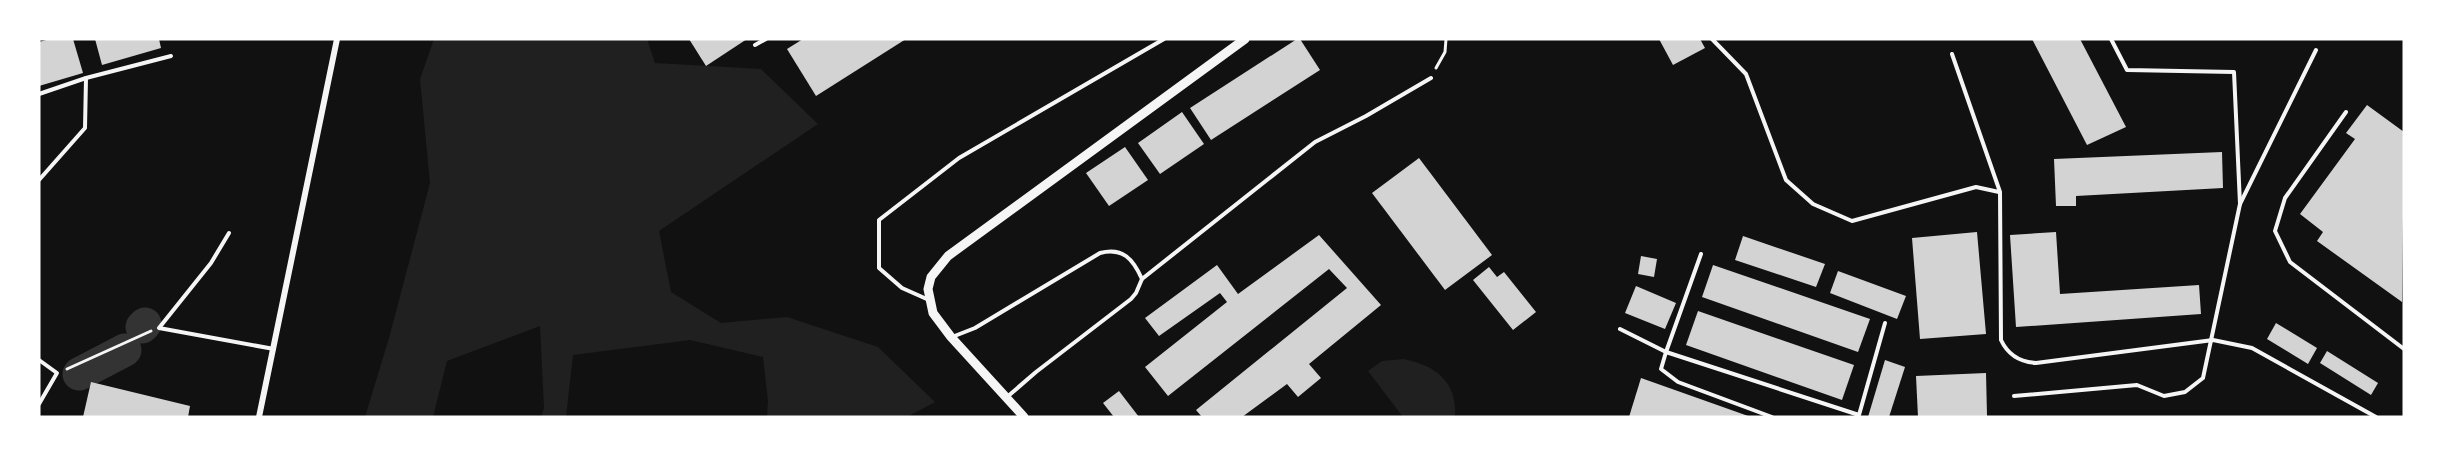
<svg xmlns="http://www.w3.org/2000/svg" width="2443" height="456" viewBox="0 0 2443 456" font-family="'Roboto Condensed',sans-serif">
<rect width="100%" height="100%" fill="#111"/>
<!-- green -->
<g fill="#202020">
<polygon points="434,39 647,39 655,63 761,69 818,124 659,231 671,292 721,323 787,317 878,347 935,402 907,417 767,417 768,401 763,357 690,340 573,355 566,417 541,417 544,408 540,326 447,361 433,417 365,417 389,338 430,183 420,79"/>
<path d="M1403 359C1435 365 1457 381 1455 417H1403L1368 371 1382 361Z"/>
</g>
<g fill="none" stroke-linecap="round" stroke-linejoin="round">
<!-- river -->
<g stroke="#333" stroke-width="33">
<polyline points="142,327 145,324"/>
<polyline points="79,374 125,350"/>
</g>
</g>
<!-- building -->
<g fill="#d3d3d3">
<polygon points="50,39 73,39 83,73 39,86 39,42"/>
<polygon points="95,39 159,39 161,48 102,65"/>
<polygon points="689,39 747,39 706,66"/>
<polygon points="803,39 906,39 816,96 787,49"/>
<polygon points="1297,39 1300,39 1320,70 1211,140 1190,108"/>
<polygon points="1659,39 1700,39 1705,48 1673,65"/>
<polygon points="2032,39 2080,39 2126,127 2087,145"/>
<polygon points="2367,105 2404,132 2402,302 2317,241 2323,232 2300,214 2355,139 2346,133"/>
<polygon points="1182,112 1204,144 1160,174 1138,143"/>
<polygon points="1125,147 1148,180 1109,206 1086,173"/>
<polygon points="2222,152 2223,188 2076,196 2076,206 2056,206 2054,159"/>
<polygon points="1419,158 1492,255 1445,290 1372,193"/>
<polygon points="1977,232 1986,334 1920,339 1912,238"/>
<polygon points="2056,232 2060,294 2199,285 2201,314 2016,327 2010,235"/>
<polygon points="1319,235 1381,305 1309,364 1321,378 1298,397 1287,384 1242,417 1202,417 1196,410 1347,288 1329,269 1168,396 1145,367 1227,302 1220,293 1159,336 1145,318 1217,265 1238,294"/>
<polygon points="1743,236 1825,264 1816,287 1735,260"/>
<polygon points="1641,256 1657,259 1654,277 1638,274"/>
<polygon points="1713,265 1870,319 1858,352 1702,297"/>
<polygon points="1489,267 1497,277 1504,272 1536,312 1513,330 1473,280"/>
<polygon points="1838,271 1906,296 1897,319 1830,293"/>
<polygon points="1636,286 1676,303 1665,329 1625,313"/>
<polygon points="1698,311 1854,365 1842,400 1686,345"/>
<polygon points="2276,323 2317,348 2308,364 2267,339"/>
<polygon points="2327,351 2378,383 2371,395 2320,363"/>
<polygon points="1885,360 1905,367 1889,417 1868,417"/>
<polygon points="1986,373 1987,416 1918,417 1916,376"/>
<polygon points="1641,378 1751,417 1629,417"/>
<polygon points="91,382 190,406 188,417 83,417"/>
<polygon points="1119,391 1139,417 1114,417 1103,403"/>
</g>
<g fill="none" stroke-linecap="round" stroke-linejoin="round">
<!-- path -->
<g stroke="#f5f5f5" stroke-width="3">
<polyline points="1436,68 1445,52 1446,39"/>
<polyline points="67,369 151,331"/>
</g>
<!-- service -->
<g stroke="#f5f5f5" stroke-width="4">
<polyline points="1712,39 1746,74 1786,180 1813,204 1852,221 1976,187 1999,192"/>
<polyline points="755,45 766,39"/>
<path d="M1952 54 2000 192 2001 340C2008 355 2019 362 2036 363L2213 340 2252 348 2376 417"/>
<polyline points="39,94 86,78 171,56"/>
<polyline points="2346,112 2285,198 2275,231 2290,262 2404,349"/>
<polyline points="39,180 85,128 86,78"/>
<polyline points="2240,204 2316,50"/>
<polyline points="229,233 211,263 159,328 274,349"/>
<polyline points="1142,279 1315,142 1366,116 1431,78"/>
<polyline points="929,300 902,288 879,268 879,220 959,158 1164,39"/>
<polyline points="1620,329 1666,352 1701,254"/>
<path d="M952 337 975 328 1100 253C1123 247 1133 259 1142 279L1136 293 1131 299 1036 372 1007 397"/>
<polyline points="39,360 57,373 39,404"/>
<polyline points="2014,396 2137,385 2164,396 2185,392 2203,378 2240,204 2234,72 2127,70 2111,39"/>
<polyline points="1772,417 1678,382 1661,369 1666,352 1859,415 1885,323"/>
</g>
<!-- minor -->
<polyline stroke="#f5f5f5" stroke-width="6" points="259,417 337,39"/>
<!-- tertiary -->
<polyline stroke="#f5f5f5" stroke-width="9" points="1024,417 951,337 933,313 928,289 931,277 948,256 1245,39"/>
</g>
<!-- border -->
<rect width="2443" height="456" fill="none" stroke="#ffffff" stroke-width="81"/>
</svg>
